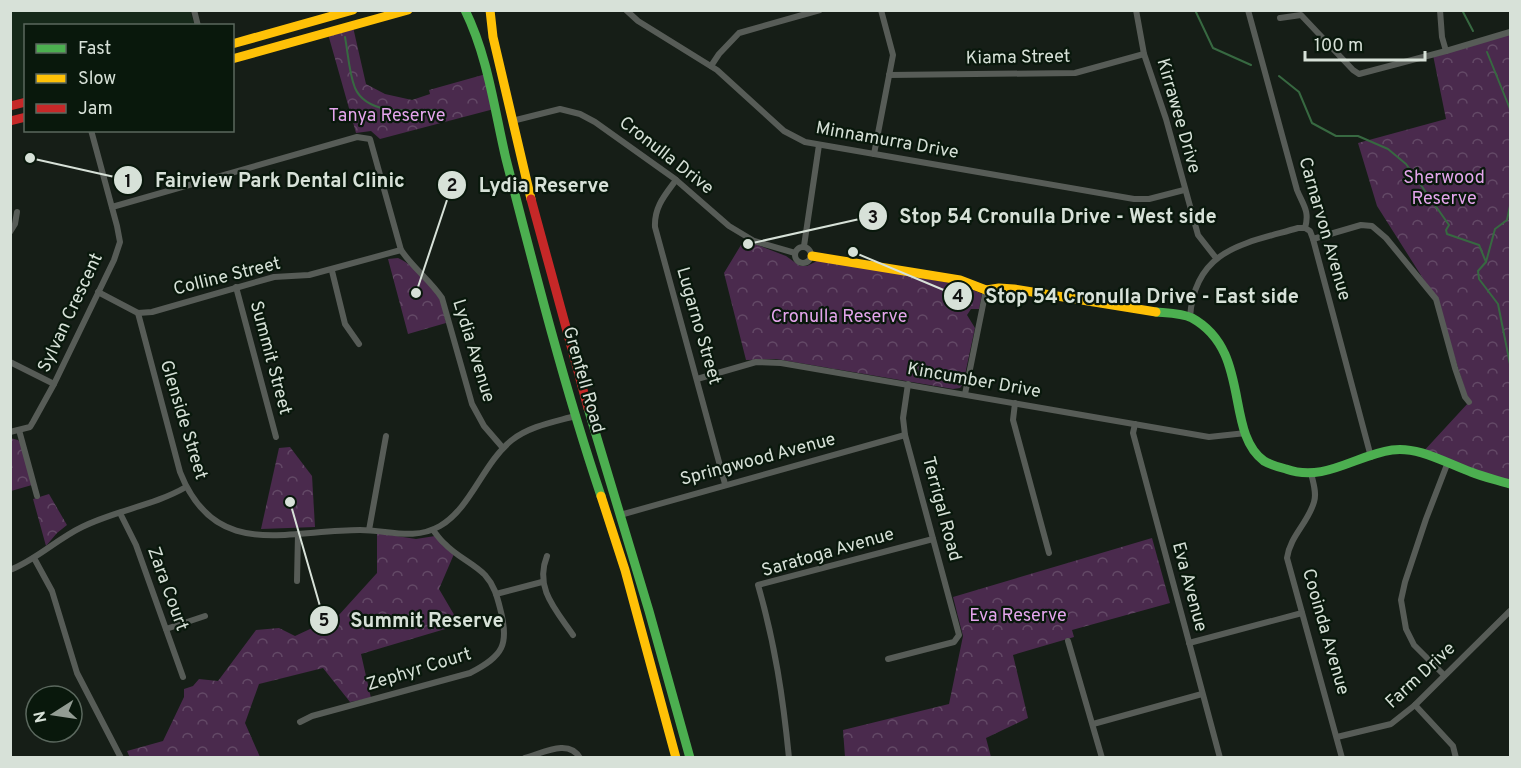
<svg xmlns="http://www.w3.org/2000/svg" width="1521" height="768" viewBox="0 0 1521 768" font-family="Overpass,sans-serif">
<defs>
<pattern id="park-crowns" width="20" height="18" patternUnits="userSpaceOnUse" patternTransform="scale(1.5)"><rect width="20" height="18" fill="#4a2a4d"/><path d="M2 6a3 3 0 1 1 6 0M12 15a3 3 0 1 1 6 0" fill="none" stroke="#634966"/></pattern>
</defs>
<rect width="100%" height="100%" fill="#161e17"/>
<!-- built -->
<polygon fill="#16291a" points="11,11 190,11 195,25 26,26 25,97 11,101"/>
<!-- park -->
<g fill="url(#park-crowns)">
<polygon points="353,27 366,84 385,94 412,100 430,94 429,90 486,74 494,109 380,139 371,131 356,133 328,34"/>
<polygon points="1510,32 1510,485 1422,453 1469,402 1436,299 1377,206 1358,143 1446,119 1433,55"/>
<polygon points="744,240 786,256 800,266 807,266 817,261 829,262 962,285 982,294 979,309 971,309 967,315 975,328 963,384 960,388 953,389 776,359 746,360 724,273"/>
<path d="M398 258C411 263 434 286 440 299 443 306 444 315 446 323L408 334 388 259Z"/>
<polygon points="10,438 18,440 21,444 32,485 11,491"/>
<polygon points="290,447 312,476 315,527 261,529 279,448"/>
<polygon points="49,494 67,525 57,533 46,546 33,499"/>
<polygon points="377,533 416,539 435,536 454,554 439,589 456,618 452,627 361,654 371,698 350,702 323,668 259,684 245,723 260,757 130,758 127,751 163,741 184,697 184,689 193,686 199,679 218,681 256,630 279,628 295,636 338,616 377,573"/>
<polygon points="1152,538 1170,603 1072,630 1074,637 1013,655 1028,718 986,738 991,757 845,757 843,730 949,704 963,636 953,597"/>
</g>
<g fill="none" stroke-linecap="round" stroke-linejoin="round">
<!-- stream -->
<g stroke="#376941" stroke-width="2">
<polyline points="1195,10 1213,48 1251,65"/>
<polyline points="1462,10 1473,31"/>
<path d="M345 37C348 53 349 73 355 88 367 115 408 111 432 110"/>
<polyline points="1487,52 1510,109"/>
<polyline points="1279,76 1299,92 1312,123 1336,136 1358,136 1388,149 1406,164 1449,225 1446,230 1447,234 1479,245 1486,262 1478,271 1479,279 1498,304 1510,364"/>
<polyline points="1510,117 1510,122"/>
<polyline points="1486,262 1495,229 1507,220 1510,206"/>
</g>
<!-- street -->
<g stroke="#575c57" stroke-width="6">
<polyline points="194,10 198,26"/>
<polyline points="626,10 638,21 717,70 784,131 805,142 1134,199 1149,199 1184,190"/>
<polyline points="1136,10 1144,54 1166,119 1198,235 1216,258"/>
<path d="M1248 10 1297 190C1303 205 1310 211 1305 228L1310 231 1313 239 1371 457"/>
<polyline points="1440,10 1442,37 1446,51"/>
<polyline points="1280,18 1301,15 1353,70 1359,74 1446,51 1510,32"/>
<polyline points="711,66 719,54 739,33 820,10"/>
<polyline points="889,75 1075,73 1144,54"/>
<polyline points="512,121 560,109 580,114 595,122 675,179 729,226 754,241 795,253"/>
<polyline points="874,154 893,55 881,10"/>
<path d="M676 180C665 195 654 207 655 227L725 484"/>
<path d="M112 207 357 137 370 139 401 250C413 268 430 280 442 298L472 404 484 426 503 448"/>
<polyline points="10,232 15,224 17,212"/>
<polyline points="1313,239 1361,225 1372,226 1386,238 1436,299 1455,368 1465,397 1469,402"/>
<polyline points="804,246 819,145"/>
<circle cx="803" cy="255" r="8"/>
<polyline points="332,271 345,324 359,344"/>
<polyline points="236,287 276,437"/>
<polyline points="98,292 138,313 152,312 274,277 309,275 401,250"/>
<path d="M138 313 180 472C215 561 286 530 360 530 388 530 414 541 440 526 471 508 483 463 512 440 530 426 554 422 575 416"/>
<path d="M1190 317C1195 249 1243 244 1298 228H1305"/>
<polyline points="10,362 54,384"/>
<polyline points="697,379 756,362 781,363 1209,437 1246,433"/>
<polyline points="965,394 986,290"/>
<polyline points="1015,403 1013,420 1049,553"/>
<polyline points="1135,424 1133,433 1220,758"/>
<polyline points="19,430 37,496"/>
<polyline points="10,432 30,427 33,422 54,384 114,260 120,242 117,226 91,130"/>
<path d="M1311 473C1313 482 1317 493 1314 502 1308 523 1290 536 1287 558L1342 758"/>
<polyline points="120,513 136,545 183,677"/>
<polyline points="620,515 905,435"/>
<polyline points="369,530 386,436"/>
<path d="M547 556C534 588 556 610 573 635"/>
<polyline points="34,558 52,591 77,673 121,758"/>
<path d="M10 570C36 560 57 539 82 527 116 510 153 506 186 487"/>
<polyline points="297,581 298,534"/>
<polyline points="496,594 542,582"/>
<polyline points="166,629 205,616"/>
<polyline points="1068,641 1102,758"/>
<polyline points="1189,643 1302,613"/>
<polyline points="888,659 954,642 959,635 905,435 903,418 908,384"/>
<polyline points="1444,675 1414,645 1406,629 1401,600 1405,582 1426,519 1448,462"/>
<polyline points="1415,705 1453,746 1456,758"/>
<path d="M300 722 312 716 470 673C503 656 510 645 500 608 497 596 494 585 485 575 473 563 456 556 445 544 440 540 437 535 433 530"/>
<polyline points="1093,724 1202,694"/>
<polyline points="1337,737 1391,724 1415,705 1510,611"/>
<path d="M525 758C543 753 569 738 580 758"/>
<path d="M789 758C783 697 775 644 758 585L933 539"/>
</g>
<!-- fast -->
<g stroke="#4caf50" stroke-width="9">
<path d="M465 10C488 57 494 108 506 159 535 272 564 386 601 496"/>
<path d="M1156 312C1167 313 1182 313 1192 318 1252 351 1224 432 1264 461 1271 465 1278 467 1286 469 1324 483 1356 455 1392 450 1418 446 1446 463 1471 472 1483 477 1497 480 1510 484"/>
<polyline points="588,408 649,611 690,758"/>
</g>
<!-- slow -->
<g stroke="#ffc107" stroke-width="9">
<polyline points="490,10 493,37 531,199"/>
<polyline points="232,44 353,10"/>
<polyline points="232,59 408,10"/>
<polyline points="812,256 960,280 986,290 999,288 1014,289 1156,312"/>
<polyline points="601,496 625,570 676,758"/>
</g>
<!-- jam -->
<g stroke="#c62828" stroke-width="9">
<polyline points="10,106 26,102"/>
<polyline points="10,121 26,117"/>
<polyline points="531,199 588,408"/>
</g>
</g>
<g text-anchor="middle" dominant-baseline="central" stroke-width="4.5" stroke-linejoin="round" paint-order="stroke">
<!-- street labels -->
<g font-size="18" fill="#d7e1d8" stroke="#09180c">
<text transform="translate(1018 58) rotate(-1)">Kiama Street</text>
<text transform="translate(1178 116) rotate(74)">Kirrawee Drive</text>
<text transform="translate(887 141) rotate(10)">Minnamurra Drive</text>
<text transform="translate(666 156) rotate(38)">Cronulla Drive</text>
<text transform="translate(1324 229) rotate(74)">Carnarvon Avenue</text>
<text transform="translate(227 277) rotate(-14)">Colline Street</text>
<text transform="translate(71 313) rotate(-65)">Sylvan Crescent</text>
<text transform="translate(698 326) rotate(74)">Lugarno Street</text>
<text transform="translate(473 351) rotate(73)">Lydia Avenue</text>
<text transform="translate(270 358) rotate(75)">Summit Street</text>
<text transform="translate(583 380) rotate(74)">Grenfell Road</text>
<text transform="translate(974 381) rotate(10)">Kincumber Drive</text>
<text transform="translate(183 420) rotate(73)">Glenside Street</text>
<text transform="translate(758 460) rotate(-15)">Springwood Avenue</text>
<text transform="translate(941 509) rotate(75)">Terrigal Road</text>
<text transform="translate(828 553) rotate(-16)">Saratoga Avenue</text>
<text transform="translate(1189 587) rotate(75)">Eva Avenue</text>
<text transform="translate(167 589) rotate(70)">Zara Court</text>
<text transform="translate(1325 632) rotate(74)">Cooinda Avenue</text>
<text transform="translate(419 670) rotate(-17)">Zephyr Court</text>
<text transform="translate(1421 676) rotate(-43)">Farm Drive</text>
</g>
<!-- park labels -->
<g font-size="18" fill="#e4a5ec" stroke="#09180c">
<text x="387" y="116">Tanya Reserve</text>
<text x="1444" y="178">Sherwood<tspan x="1444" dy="21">Reserve</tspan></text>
<text x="839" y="317">Cronulla Reserve</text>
<text x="1018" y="616">Eva Reserve</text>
</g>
</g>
<!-- callouts -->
<path fill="none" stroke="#d7e1d8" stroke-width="2" d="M30 158L128 180M416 293L452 185M748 244L873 216M853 252L958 296M290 502L324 620"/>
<g fill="#d7e1d8" stroke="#09180c" stroke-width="2">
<circle cx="30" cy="158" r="6"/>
<circle cx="416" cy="293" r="6"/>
<circle cx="748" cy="244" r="6"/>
<circle cx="853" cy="252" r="6"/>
<circle cx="290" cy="502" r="6"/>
<circle cx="128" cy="180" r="15"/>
<circle cx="452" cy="185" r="15"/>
<circle cx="873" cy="216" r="15"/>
<circle cx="958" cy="296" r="15"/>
<circle cx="324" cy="620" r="15"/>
</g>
<g font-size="18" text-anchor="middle" font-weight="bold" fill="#111">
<text x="128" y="187">1</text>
<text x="452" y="191">2</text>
<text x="873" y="223">3</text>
<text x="958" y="302">4</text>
<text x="324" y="626">5</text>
</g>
<g font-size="20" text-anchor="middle" font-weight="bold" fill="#d7e1d8" stroke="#09180c" stroke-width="4.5" stroke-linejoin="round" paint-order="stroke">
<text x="280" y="187">Fairview Park Dental Clinic</text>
<text x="544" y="192">Lydia Reserve</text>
<text x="1058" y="223">Stop 54 Cronulla Drive - West side</text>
<text x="1142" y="303">Stop 54 Cronulla Drive - East side</text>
<text x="427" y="627">Summit Reserve</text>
</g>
<!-- border -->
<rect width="1521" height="768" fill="none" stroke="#d7e1d8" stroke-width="24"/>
<!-- legend -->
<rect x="24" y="24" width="210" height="108" fill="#09180c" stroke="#5b685e" stroke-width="1.5"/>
<rect x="36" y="44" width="30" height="9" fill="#4caf50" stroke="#5b685e" stroke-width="1.5"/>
<text x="78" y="54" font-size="18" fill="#d7e1d8">Fast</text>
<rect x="36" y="74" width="30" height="9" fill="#ffc107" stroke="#5b685e" stroke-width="1.5"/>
<text x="78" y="84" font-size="18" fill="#d7e1d8">Slow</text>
<rect x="36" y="104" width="30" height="9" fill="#c62828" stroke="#5b685e" stroke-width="1.5"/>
<text x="78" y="114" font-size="18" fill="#d7e1d8">Jam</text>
<!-- north arrow -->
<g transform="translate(54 714) rotate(258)"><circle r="28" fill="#09180c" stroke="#5b685e" stroke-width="1.5"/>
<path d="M0-4.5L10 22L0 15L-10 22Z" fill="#939d94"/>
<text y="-9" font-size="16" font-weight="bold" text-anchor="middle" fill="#d7e1d8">N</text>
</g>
<!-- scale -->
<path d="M1305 51v9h120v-9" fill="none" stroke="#d7e1d8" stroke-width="3"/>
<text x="1314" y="51" font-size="18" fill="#d7e1d8" stroke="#09180c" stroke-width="4.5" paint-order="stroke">100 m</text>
</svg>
